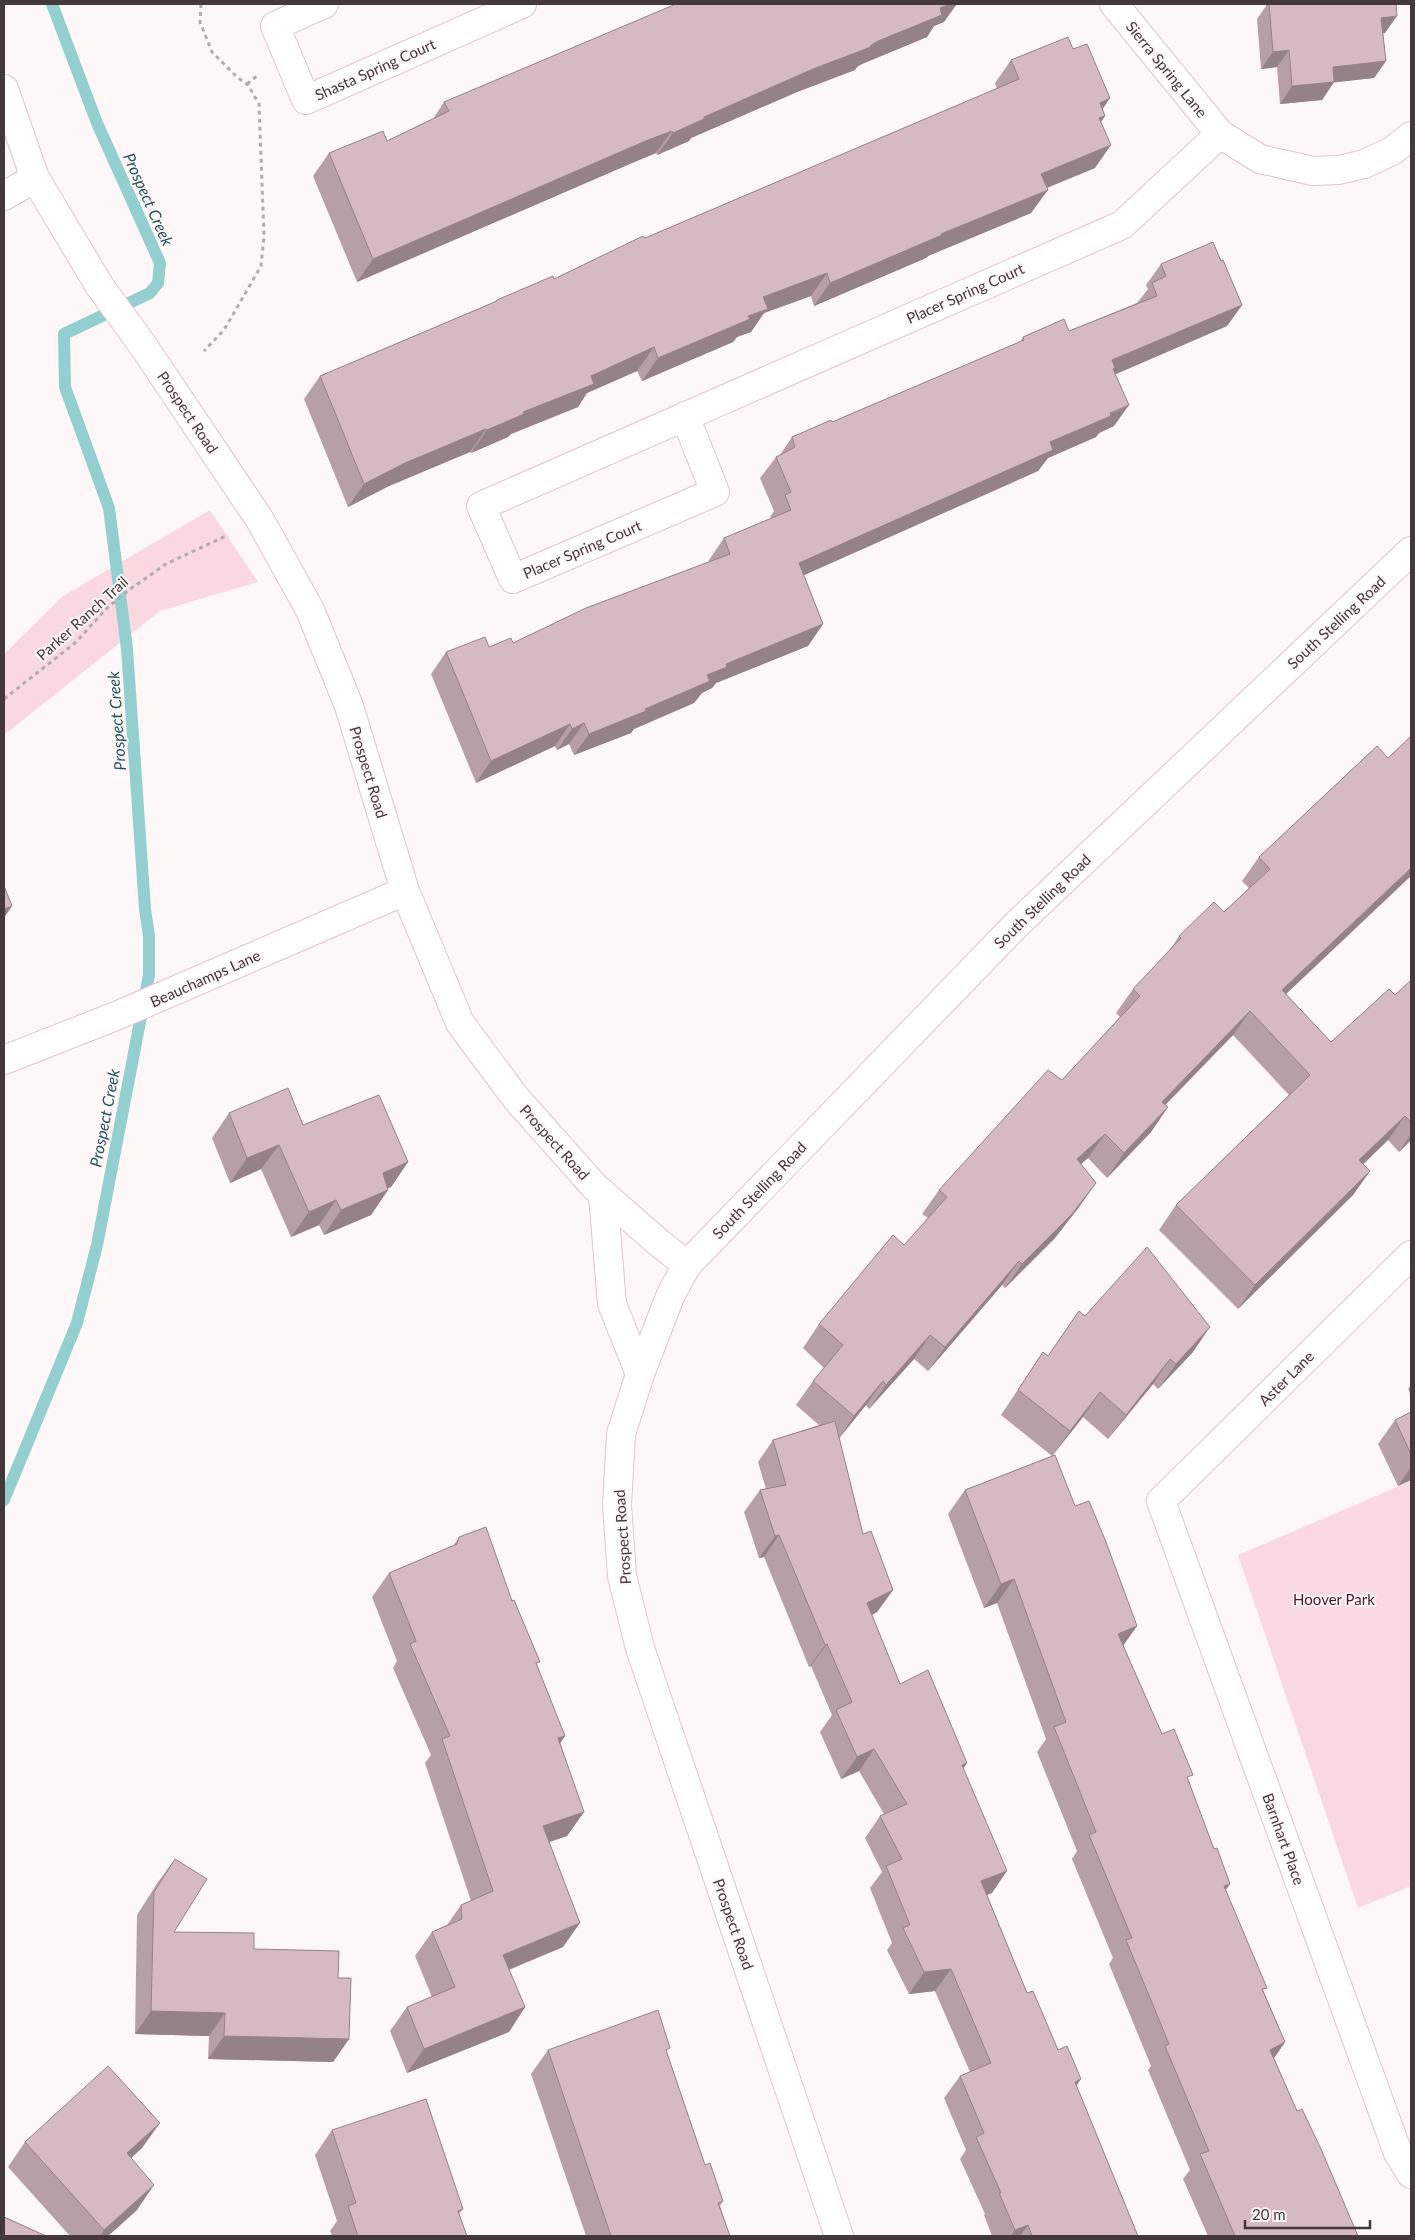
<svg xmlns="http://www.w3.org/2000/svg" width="1415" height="2240" viewBox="0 0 1415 2240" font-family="Lato,sans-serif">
<rect width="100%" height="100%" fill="#fdf7f8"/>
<!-- green -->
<g fill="#fad8df">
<polygon points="210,510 258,582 160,611 4,735 4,654 63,596"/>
<polygon points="1411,1481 1411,1886 1358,1908 1238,1555"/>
</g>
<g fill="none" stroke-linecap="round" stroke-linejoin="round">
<!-- stream -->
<polyline stroke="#93ced1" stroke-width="12" points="4,1500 77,1323 97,1245 149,975 149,936 145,909 127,649 109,508 65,387 64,334 150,293 158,283 160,263 97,123 52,4"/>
<!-- minor casing -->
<g stroke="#e1c5cb" stroke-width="30">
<g id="minor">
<polyline points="324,4 275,26 306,100 522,4"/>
<polyline points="1114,4 1220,134 1260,159 1313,171 1339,170 1364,164 1392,151 1411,136"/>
<polyline points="4,196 35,178"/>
<polyline points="99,285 144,347 260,520 310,610 349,706 405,891 460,1023 515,1097 595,1187 658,1242 687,1265"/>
<polyline points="685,416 715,492 513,579 481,506 1122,225 1220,134"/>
<polyline points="4,1060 116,1016 405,891"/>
<polyline points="1411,1255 1161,1501 1398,2153 1411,2174"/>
</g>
</g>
<!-- tertiary casing -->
<g stroke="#e1c5cb" stroke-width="30">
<polyline id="tertiary" points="4,89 35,178 99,285"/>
</g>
<!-- secondary casing -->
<g stroke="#e1c5cb" stroke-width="30">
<g id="secondary">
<polyline points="603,1195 612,1304 640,1374"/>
<polyline points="839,2236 640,1648 622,1576 617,1505 621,1434 640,1374 671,1294 687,1265 1017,924 1411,551"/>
</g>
</g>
<!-- path -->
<g stroke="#b3abac" stroke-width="3" stroke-dasharray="4 4" stroke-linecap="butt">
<polyline points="201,4 200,22 212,52 237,77 248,85 259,104 264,236 261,266 224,330 204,351"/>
<polyline points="247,84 257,76"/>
<polyline points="4,699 75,643 107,608 129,590 166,564 228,535"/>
</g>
<!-- minor -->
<use href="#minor" stroke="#fff" stroke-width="28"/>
<!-- tertiary -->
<use href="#tertiary" stroke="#fff" stroke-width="28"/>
<!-- secondary -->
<use href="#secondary" stroke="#fff" stroke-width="28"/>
</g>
<!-- wall -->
<g fill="#b7a0a5">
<polygon points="1266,4 1396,4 1385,33 1383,33 1386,61 1374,78 1334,82 1322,100 1280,104 1277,67 1261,69 1257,19 1266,6"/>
<polygon points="944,22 934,26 927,37 862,64 857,67 855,70 797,92 691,138 689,141 657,155 656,153 632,163 357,282 313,176 329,153 387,141 433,119 444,102"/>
<polygon points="1073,49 1110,98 1102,109 1105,116 1101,122 1095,168 1047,188 1031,213 928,256 926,258 814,306 811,296 764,313 751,332 737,337 733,342 642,381 637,371 587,393 578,407 511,434 508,437 471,453 470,452 389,486 348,507 304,399 320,376 495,302 497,300 554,279 645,238 997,89 995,83 1011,60"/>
<polygon points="1221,261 1242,305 1227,326 1116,374 1114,426 1099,433 1096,437 1048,458 1038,471 804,575 823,624 808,646 716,683 712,688 702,693 694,703 634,729 631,733 574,755 569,744 557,750 555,746 476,783 431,674 446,652 489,647 513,643 709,562 709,560 724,538 771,518 770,517 774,511 760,478 776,457 780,455 792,437 832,422 1020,342 1023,337 1069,331 1137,303 1148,289 1146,285 1161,264"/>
<polygon points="1377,746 1286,994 1331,1042 1395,995 1411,980 1411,1140 1399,1152 1388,1140 1363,1164 1370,1171 1353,1195 1238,1309 1159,1230 1176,1205 1289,1095 1233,1035 1165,1105 1168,1107 1151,1132 1107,1178 1088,1158 1081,1164 1096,1183 1079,1207 1055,1238 1005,1288 1002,1285 928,1371 914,1359 869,1409 866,1405 839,1438 863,1534 893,1590 877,1612 872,1615 900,1684 967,1763 963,1769 992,1893 987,1895 1027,1993 1058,2050 1076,2086 1138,2236 992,2236 984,2215 985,2214 960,2159 966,2150 944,2098 960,2076 970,2072 935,1991 909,1994 887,1950 892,1943 870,1888 882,1872 865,1838 880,1816 884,1814 859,1771 841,1779 820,1732 832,1715 811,1666 809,1667 764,1557 759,1558 744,1512 760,1490 766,1489 758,1462 773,1440 819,1425 796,1405 813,1381 824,1368 803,1348 819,1324 904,1245 928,1218 922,1214 939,1190 1062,1080 1120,1017 1116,1013 1133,989 1168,953 1179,936 1224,912 1249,888 1242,881 1259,857"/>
<polygon points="229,1113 303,1125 408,1162 391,1187 388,1188 388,1190 371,1215 324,1235 319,1225 291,1237 261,1169 230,1183 212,1138"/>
<polygon points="1085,1316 1193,1352 1158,1389 1153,1384 1108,1439 1083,1417 1053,1455 1075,1506 1137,1626 1123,1645 1162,1734 1189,1781 1226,1890 1264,1992 1285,2042 1274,2058 1297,2111 1358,2236 1208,2236 1183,2179 1190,2170 1148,2070 1151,2066 1109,1964 1113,1958 1072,1859 1077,1851 1037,1752 1046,1739 997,1603 984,1608 948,1514 965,1490 1052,1456 1001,1415 1043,1352 1048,1356"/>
<polygon points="1411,1384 1411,1396 1408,1389"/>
<polygon points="1411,1412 1411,1480 1398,1486 1378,1444 1395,1420"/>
<polygon points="459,1537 512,1601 537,1665 560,1743 584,1812 567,1836 549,1842 563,1947 509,1970 525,2007 509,2032 407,2073 390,2031 407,2007 432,1997 415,1956 432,1932 447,1925 461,1905 471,1901 425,1763 431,1755 393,1668 397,1661 372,1597 389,1573 453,1546"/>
<polygon points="175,1859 174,1932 254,1949 338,1978 349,2039 333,2062 208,2059 209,2036 135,2034 137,1915 158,1882"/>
<polygon points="548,2050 667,2053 705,2165 723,2201 720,2206 730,2236 586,2236 531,2074"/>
<polygon points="332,2130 463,2209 459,2214 467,2236 332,2236 330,2231 337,2221 315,2155"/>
<polygon points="25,2142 142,2148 131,2158 137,2210 108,2236 70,2236 8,2167"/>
</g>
<!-- shaded-wall -->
<g fill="#958286">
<polygon points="950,4 957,4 944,22 934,26 927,37 862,64 857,67 855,70 797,92 691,138 689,141 657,155 673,133 704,117 813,69 870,46 940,8"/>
<polygon points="1397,16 1385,33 1369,35 1381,18"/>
<polygon points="1289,50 1277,67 1261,69 1273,52"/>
<polygon points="1386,61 1374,78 1321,84 1333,67"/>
<polygon points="1334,82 1322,100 1280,104 1292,86"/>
<polygon points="1110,98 1094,122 1100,103"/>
<polygon points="1105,116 1089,139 1099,118"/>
<polygon points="672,131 656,153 632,163 357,282 373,259 648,140"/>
<polygon points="1111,145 1095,168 1024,197 1041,174"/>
<polygon points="1048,190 1031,213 928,256 926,258 814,306 830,283 941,234"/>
<polygon points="827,273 811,296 764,313 751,332 737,337 733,342 642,381 658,358 763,297"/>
<polygon points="1242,305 1227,326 1109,377 1112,360"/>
<polygon points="654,347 637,371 587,393 578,407 511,434 508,437 471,453 487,430 523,412 591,376"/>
<polygon points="1129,405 1114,426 1099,433 1096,437 1048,458 1038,471 784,584 799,563 1050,442"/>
<polygon points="486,429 470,452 389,486 348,507 364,484 405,463"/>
<polygon points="823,624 808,646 716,683 712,688 702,693 694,703 634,729 631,733 574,755 589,734 645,709 707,675 726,664"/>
<polygon points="584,723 569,744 557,750 572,729"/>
<polygon points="570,724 555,746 476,783 491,761"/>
<polygon points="1411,868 1411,876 1265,1014 1282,990"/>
<polygon points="12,906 4,918 4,909"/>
<polygon points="1250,1011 1233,1035 1145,1126 1162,1102"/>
<polygon points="1168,1107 1151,1132 1107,1178 1124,1153"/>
<polygon points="1405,1116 1388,1140 1342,1185 1359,1160"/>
<polygon points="1105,1134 1088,1158 1060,1183 1077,1159"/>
<polygon points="1411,1134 1411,1140 1399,1152"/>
<polygon points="279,1145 261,1169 230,1183 247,1158"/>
<polygon points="408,1162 391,1187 366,1198 383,1173"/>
<polygon points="1370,1171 1353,1195 1238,1309 1255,1285"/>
<polygon points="1096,1183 1079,1207 1055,1238 1005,1288 1022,1264"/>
<polygon points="388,1190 371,1215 324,1235 341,1210"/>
<polygon points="336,1200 319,1225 291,1237 309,1212"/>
<polygon points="1019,1261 1002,1285 928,1371 945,1347"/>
<polygon points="1210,1327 1193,1352 1158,1389 1176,1364"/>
<polygon points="930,1335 914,1359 869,1409 886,1385"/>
<polygon points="1170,1359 1153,1384 1108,1439 1126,1415"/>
<polygon points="883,1381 866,1405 837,1441 854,1416"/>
<polygon points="1100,1392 1083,1417 1052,1456 1070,1431"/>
<polygon points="1411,1467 1411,1480 1398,1486"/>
<polygon points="779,1535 764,1557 759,1558 775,1536"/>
<polygon points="1014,1579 997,1603 984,1608 1001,1584"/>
<polygon points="893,1590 877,1612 852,1626 867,1603"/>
<polygon points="1137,1626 1120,1650 1118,1634"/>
<polygon points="827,1644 811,1666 809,1667 825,1645"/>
<polygon points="565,1736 549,1760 558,1738"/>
<polygon points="874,1749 859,1771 841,1779 857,1757"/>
<polygon points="967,1763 952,1785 962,1765"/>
<polygon points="584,1812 567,1836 526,1850 543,1826"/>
<polygon points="1007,1871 992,1893 966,1903 981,1881"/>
<polygon points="1230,1884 1213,1908 1224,1886"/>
<polygon points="580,1923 563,1947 486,1979 503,1955"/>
<polygon points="951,1969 935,1991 909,1994 924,1972"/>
<polygon points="525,2007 509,2032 407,2073 424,2049"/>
<polygon points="151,2011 225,2013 209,2036 135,2034"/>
<polygon points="224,2036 349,2039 333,2062 208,2059"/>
<polygon points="1285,2042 1268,2067 1270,2050"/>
<polygon points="1081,2079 1065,2102 1075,2082"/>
<polygon points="160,2123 142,2148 109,2178 127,2153"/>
<polygon points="154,2185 137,2210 108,2236 100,2236 104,2230"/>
<polygon points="1028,2225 1020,2236 1011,2236 1015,2230"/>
</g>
<!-- building -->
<g fill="#d5bac0" stroke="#958286">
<polygon points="676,4 950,4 940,8 942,15 878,41 870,46 871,47 813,69 704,117 704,119 673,133 672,131 648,140 373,259 329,153 383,131 387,141 449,111 444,102"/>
<polygon points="1269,4 1396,4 1397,16 1381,18 1386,61 1333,67 1334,82 1292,86 1289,50 1273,52"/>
<polygon points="1068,37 1073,49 1087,44 1110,98 1100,103 1105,116 1099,118 1111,145 1041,174 1048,190 941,234 942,235 830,283 827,273 763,297 768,309 748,316 750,319 658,358 654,347 591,376 594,384 523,412 524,414 487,430 486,429 405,463 364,484 320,376 497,301 497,300 553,276 554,279 643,236 645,238 1019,79 1011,60"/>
<polygon points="1213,242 1221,261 1223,260 1242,305 1112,360 1115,368 1113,369 1129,405 1110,413 1111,416 1050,442 1053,450 799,563 823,624 726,664 727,667 707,675 710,681 645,709 646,711 589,734 584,723 572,729 570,724 491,761 446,652 485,637 489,647 511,638 513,643 586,608 730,554 724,538 791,510 785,495 791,492 776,457 795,447 792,437 831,420 832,422 1024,340 1023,337 1064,319 1069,331 1157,296 1152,283 1166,276 1161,264"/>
<polygon points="1411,736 1411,868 1282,990 1331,1042 1389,989 1395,995 1411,980 1411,1122 1405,1116 1359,1160 1370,1171 1255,1285 1176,1205 1310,1075 1250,1011 1162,1102 1168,1107 1124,1153 1105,1134 1077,1159 1096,1183 1072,1214 1022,1264 1019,1261 945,1347 930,1335 886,1385 883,1381 854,1416 813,1381 843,1345 819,1324 893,1235 904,1245 947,1197 939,1190 1048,1070 1062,1080 1140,996 1133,989 1181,938 1179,936 1214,902 1224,912 1270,869 1259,857 1377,746 1388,758"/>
<polygon points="4,886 12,906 4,909"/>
<polygon points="288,1088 303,1125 379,1095 408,1162 383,1173 388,1190 341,1210 336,1200 309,1212 279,1145 247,1158 229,1113"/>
<polygon points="1147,1247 1210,1327 1176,1364 1170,1359 1126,1415 1100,1392 1070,1431 1018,1390 1043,1352 1048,1356 1079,1311 1085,1316"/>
<polygon points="1411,1412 1411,1454 1395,1420"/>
<polygon points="835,1421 863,1534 871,1531 893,1590 867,1603 900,1684 928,1670 967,1763 962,1765 1007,1871 981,1881 1027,1993 1033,1991 1058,2050 1067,2046 1081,2079 1075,2082 1138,2236 1032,2236 1028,2225 1015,2230 999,2193 1001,2193 976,2137 984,2133 960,2076 991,2063 951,1969 924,1972 903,1928 910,1925 886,1866 902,1859 880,1816 907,1804 874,1749 857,1757 836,1710 852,1702 827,1644 825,1645 779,1535 775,1536 760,1490 786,1485 773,1440"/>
<polygon points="1055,1455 1075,1506 1089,1501 1106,1542 1137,1626 1118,1634 1162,1734 1174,1729 1193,1775 1187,1777 1214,1849 1217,1848 1230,1884 1224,1886 1267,1988 1262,1989 1285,2042 1270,2050 1297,2111 1302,2109 1321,2149 1358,2236 1235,2236 1200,2154 1209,2151 1165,2046 1169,2044 1126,1940 1132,1938 1089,1835 1096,1832 1054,1727 1066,1722 1014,1579 1001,1584 965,1490"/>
<polygon points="486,1527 512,1601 514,1600 540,1662 536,1663 565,1736 558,1738 584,1812 543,1826 580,1923 503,1955 525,2007 424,2049 407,2007 455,1987 432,1932 462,1919 461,1905 493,1891 442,1739 450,1736 410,1644 416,1641 389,1573 457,1544 459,1537"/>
<polygon points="175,1859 207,1879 174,1932 254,1933 254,1949 339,1951 338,1978 351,1978 349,2039 224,2036 225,2013 151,2011 154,1892"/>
<polygon points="658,2010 670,2048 666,2050 705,2165 710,2163 723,2201 718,2203 730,2236 611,2236 548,2050"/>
<polygon points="108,2066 160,2123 127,2153 154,2185 104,2230 25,2142"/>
<polygon points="426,2099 463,2209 458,2211 467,2236 358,2236 348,2206 356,2203 332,2130"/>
<polygon points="4,2217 46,2236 4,2236"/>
</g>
<g text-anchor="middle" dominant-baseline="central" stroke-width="4" stroke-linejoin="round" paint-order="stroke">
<!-- street labels -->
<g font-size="15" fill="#43383a" stroke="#fdf7f8">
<text transform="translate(375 69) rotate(-24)">Shasta Spring Court</text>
<text transform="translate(1167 69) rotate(51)">Sierra Spring Lane</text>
<text transform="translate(965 293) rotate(-24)">Placer Spring Court</text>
<text transform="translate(188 412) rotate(56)">Prospect Road</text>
<text transform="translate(582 549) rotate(-23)">Placer Spring Court</text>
<text transform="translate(82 618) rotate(-42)">Parker Ranch Trail</text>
<text transform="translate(1336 622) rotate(-43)">South Stelling Road</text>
<text transform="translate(369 772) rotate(73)">Prospect Road</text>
<text transform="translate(1042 901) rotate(-44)">South Stelling Road</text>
<text transform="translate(205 978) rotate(-24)">Beauchamps Lane</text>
<text transform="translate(555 1142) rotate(48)">Prospect Road</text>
<text transform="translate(759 1190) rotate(-46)">South Stelling Road</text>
<text transform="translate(1286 1378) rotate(-45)">Aster Lane</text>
<text transform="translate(622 1537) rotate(-94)">Prospect Road</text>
<text transform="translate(1284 1839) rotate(70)">Barnhart Place</text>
<text transform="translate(734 1924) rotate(71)">Prospect Road</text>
</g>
<!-- park labels -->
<g font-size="15" fill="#501529" stroke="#fdf7f8">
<text x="1334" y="1599">Hoover Park</text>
</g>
<!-- water labels -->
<g font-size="16" font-style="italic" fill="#225558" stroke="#fdf7f8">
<text transform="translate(149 199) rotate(66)">Prospect Creek</text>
<text transform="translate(116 721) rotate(-94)">Prospect Creek</text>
<text transform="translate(104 1118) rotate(-79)">Prospect Creek</text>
</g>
</g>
<!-- border -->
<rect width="1415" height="2240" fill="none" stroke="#43383a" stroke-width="10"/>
<!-- scale -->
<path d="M1245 2220v8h125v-8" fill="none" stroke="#43383a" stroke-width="2.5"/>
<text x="1252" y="2220" font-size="15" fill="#43383a" stroke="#fdf7f8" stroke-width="4" paint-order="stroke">20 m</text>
</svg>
